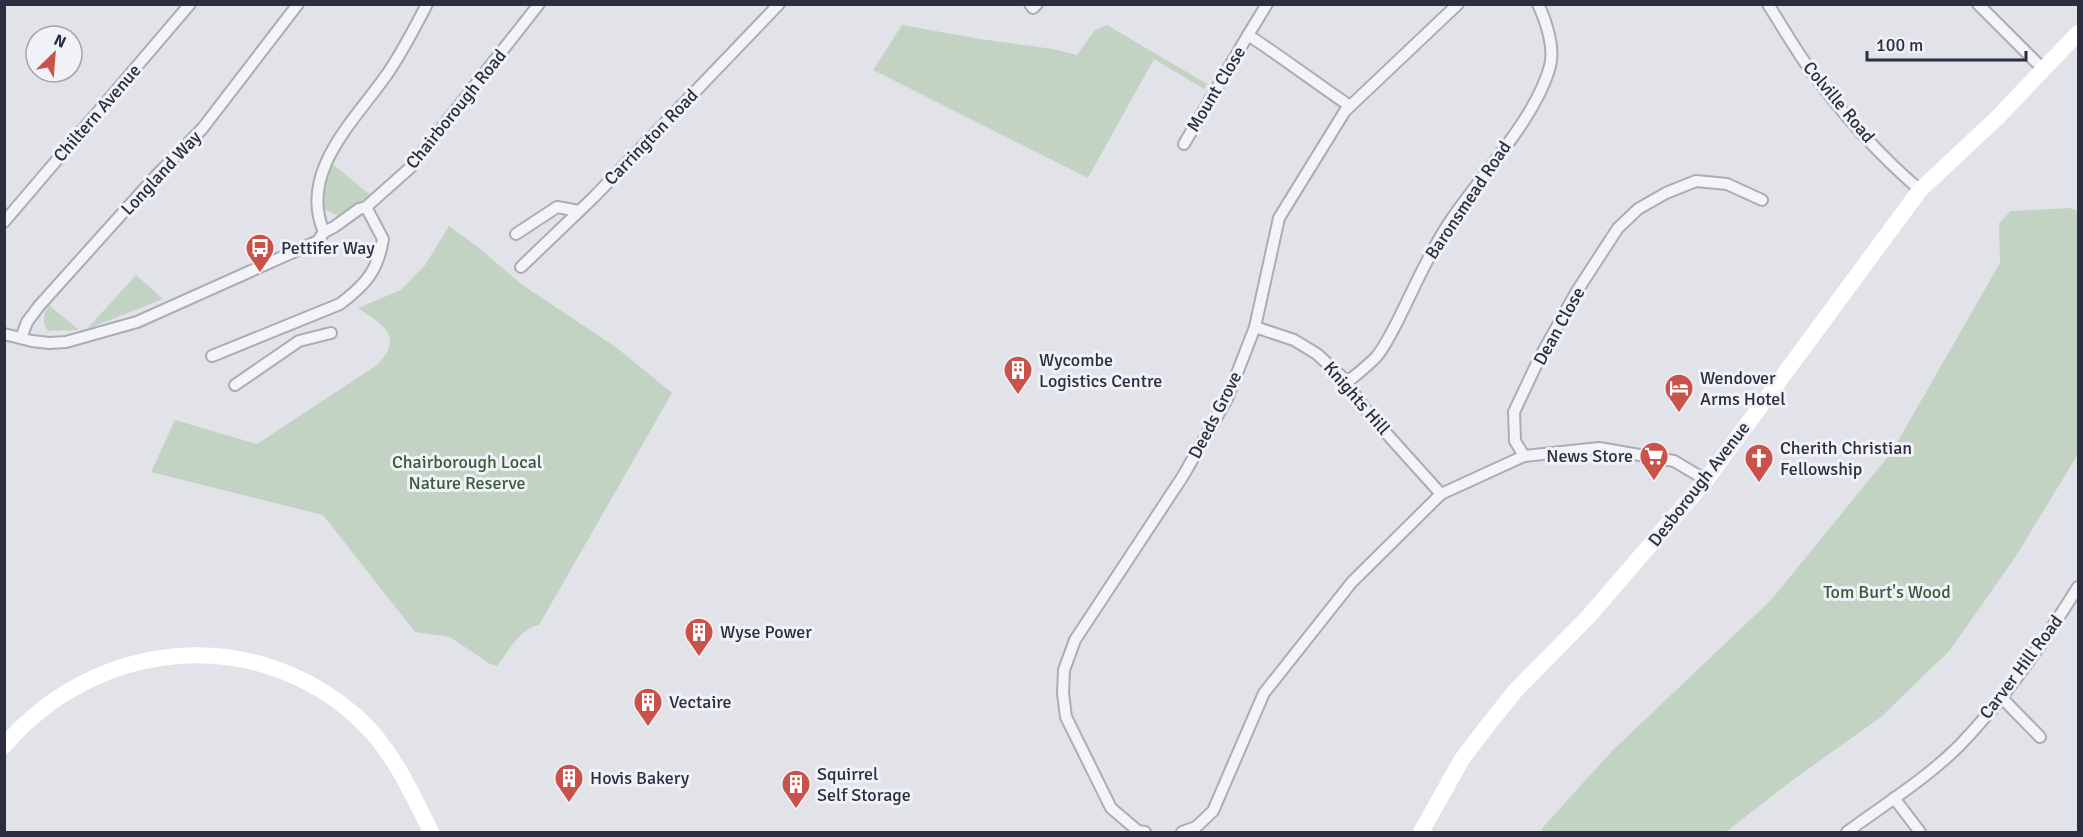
<svg xmlns="http://www.w3.org/2000/svg" width="2083" height="837" viewBox="0 0 2083 837" font-family="Signika,sans-serif">
<rect width="100%" height="100%" fill="#e1e3e9"/>
<!-- green -->
<g fill="#c3d3c3">
<polygon points="902,25 980,39 1053,49 1077,55 1094,31 1107,25 1207,84 1204,89 1154,59 1088,178 873,70"/>
<path d="M334 165 370 195 338 216 325 209C323 194 325 181 331 167Z"/>
<polygon points="2070,208 2078,211 2078,454 2016,556 1950,650 1881,717 1790,782 1726,832 1541,832 1544,826 1613,750 1771,600 1891,453 2000,263 1999,223 2011,211"/>
<path d="M449 226 479 248 521 284 617 348 672 393 539 625C519 629 509 651 497 666L490 664 450 637 415 632 323 515 151 472 175 420 257 444 377 365C405 336 383 325 358 308L401 290 425 265Z"/>
<polygon points="136,275 163,299 87,329"/>
<path d="M49 305 79 330 48 331C41 322 44 314 49 305Z"/>
</g>
<g fill="none" stroke-linecap="round" stroke-linejoin="round">
<!-- street casing -->
<g stroke="#aaadb6" stroke-width="14">
<g id="street">
<polyline points="1030,4 1033,8 1037,4"/>
<path d="M1267 4 1248 35C1283 58 1316 83 1350 106"/>
<path d="M1768 4C1781 25 1794 47 1808 67 1840 111 1879 155 1920 190"/>
<polyline points="1978,4 2044,70"/>
<polyline points="1184,144 1248,35"/>
<polyline points="4,222 190,4"/>
<path d="M324 232C298 173 354 121 385 77 401 55 414 29 427 4"/>
<polyline points="516,234 557,207 579,211"/>
<polyline points="521,267 595,196 779,4"/>
<polyline points="1255,327 1294,340 1317,354 1343,378 1369,414 1441,494"/>
<polyline points="4,334 32,341 49,343 66,342 137,322 318,241 324,232 334,227 359,209 366,207 411,167 539,4"/>
<polyline points="21,338 27,322 39,306 154,178 202,129 298,4"/>
<path d="M212 356 340 304C365 285 378 271 383 239L366 207"/>
<path d="M1346 383C1357 374 1368 366 1377 356 1388 342 1396 324 1404 308 1418 279 1431 250 1449 223 1479 177 1536 119 1550 66 1555 48 1546 21 1538 4"/>
<polyline points="235,385 299,341 331,333"/>
<polyline points="1524,456 1515,441 1514,412 1539,359 1577,291 1618,228 1638,209 1666,193 1696,181 1727,184 1762,200"/>
<polyline points="2002,698 2040,737"/>
<polyline points="1894,798 1920,832"/>
<polyline points="1145,832 1138,831 1111,808 1066,717 1063,693 1064,670 1075,640 1183,476 1227,399 1255,327 1279,218 1345,111 1458,4"/>
<polyline points="1182,832 1196,827 1213,811 1264,693 1352,582 1441,494 1524,456 1599,448 1674,461 1706,480"/>
<path d="M1847 832C1885 804 1926 779 1960 745 2006 697 2043 643 2078 587"/>
</g>
</g>
<!-- street -->
<use href="#street" stroke="#f4f4f8" stroke-width="10"/>
<!-- secondary -->
<g stroke="#fff" stroke-width="16">
<path d="M4 746C95 639 253 623 358 718 392 749 411 791 431 832"/>
<polyline points="1421,832 1462,759 1488,725 1516,690 1589,616 1706,480 1920,190 1997,118 2078,33"/>
</g>
</g>
<!-- icons -->
<defs>
<g id="bus-pin" transform="scale(1.5)"><path d="M0 17L-7.5 6A9.5 9.5 0 1 1 7.5 6Z" fill="#c9524b" stroke="#f1f2f7"/><path d="M-5-6H5V4H4V6H2V4H-2V6H-4V4H-5ZM-3.5-4V0h7V-4ZM-3.5 1.2v1.5H-2V1.2ZM2 1.2v1.5H3.5V1.2Z" fill="#fff"/></g>
<g id="building-pin" transform="scale(1.5)"><path d="M0 17L-7.5 6A9.5 9.5 0 1 1 7.5 6Z" fill="#c9524b" stroke="#f1f2f7"/><path d="M-4-6H4V6H1V3H-1V6H-4ZM-2.5-4.3h1.7v1.8h-1.7ZM.8-4.3h1.7v1.8H.8ZM-2.5-1h1.7V.8h-1.7ZM.8-1h1.7V.8H.8Z" fill="#fff"/></g>
<g id="hotel-pin" transform="scale(1.5)"><path d="M0 17L-7.5 6A9.5 9.5 0 1 1 7.5 6Z" fill="#c9524b" stroke="#f1f2f7"/><path d="M-6-4.5h1.5V1H6V5H4.5V3h-9V5H-6ZM-4 0a1.8 1.8 0 1 1 3.6 0ZM.5 0V-2.5h3Q6-2.5 6 0Z" fill="#fff"/></g>
<g id="supermarket-pin" transform="scale(1.5)"><path d="M0 17L-7.5 6A9.5 9.5 0 1 1 7.5 6Z" fill="#c9524b" stroke="#f1f2f7"/><path d="M-6-5.5h2.5l.6 2H6L4.5 2H-2.5L-4.4-4H-6ZM-1.5 3.2a1.3 1.3 0 1 0 .1 0ZM3 3.2a1.3 1.3 0 1 0 .1 0Z" fill="#fff"/></g>
<g id="church-pin" transform="scale(1.5)"><path d="M0 17L-7.5 6A9.5 9.5 0 1 1 7.5 6Z" fill="#c9524b" stroke="#f1f2f7"/><path d="M-1.2-6h2.4v3.5h3.3v2.4h-3.3V6h-2.4V-.1h-3.3v-2.4h3.3Z" fill="#fff"/></g>
</defs>
<g fill-rule="evenodd">
<use href="#bus-pin" x="260" y="248"/>
<use href="#building-pin" x="1018" y="370"/>
<use href="#hotel-pin" x="1679" y="388"/>
<use href="#supermarket-pin" x="1654" y="456"/>
<use href="#church-pin" x="1759" y="458"/>
<use href="#building-pin" x="699" y="632"/>
<use href="#building-pin" x="648" y="702"/>
<use href="#building-pin" x="569" y="778"/>
<use href="#building-pin" x="796" y="784"/>
</g>
<g text-anchor="middle" dominant-baseline="central" stroke-width="6" stroke-linejoin="round" paint-order="stroke">
<!-- street labels -->
<g font-size="18" fill="#2a2e40" stroke="#f1f2f7">
<text transform="translate(1216 89) rotate(-59)">Mount Close</text>
<text transform="translate(1839 102) rotate(50)">Colville Road</text>
<text transform="translate(456 109) rotate(-51)">Chairborough Road</text>
<text transform="translate(97 113) rotate(-49)">Chiltern Avenue</text>
<text transform="translate(651 137) rotate(-46)">Carrington Road</text>
<text transform="translate(161 173) rotate(-47)">Longland Way</text>
<text transform="translate(1468 200) rotate(-56)">Baronsmead Road</text>
<text transform="translate(1559 326) rotate(-61)">Dean Close</text>
<text transform="translate(1357 398) rotate(49)">Knights Hill</text>
<text transform="translate(1215 415) rotate(-63)">Deeds Grove</text>
<text transform="translate(1699 484) rotate(-52)">Desborough Avenue</text>
<text transform="translate(2021 667) rotate(-53)">Carver Hill Road</text>
</g>
<!-- poi labels -->
<g font-size="18" fill="#2a2e40" stroke="#f1f2f7" text-anchor="start">
<text x="281" y="248">Pettifer Way</text>
<text x="1039" y="360">Wycombe<tspan x="1039" dy="21">Logistics Centre</tspan></text>
<text x="1700" y="378">Wendover<tspan x="1700" dy="21">Arms Hotel</tspan></text>
<text x="1780" y="448">Cherith Christian<tspan x="1780" dy="21">Fellowship</tspan></text>
<text x="1633" y="456" text-anchor="end">News Store</text>
<text x="720" y="632">Wyse Power</text>
<text x="669" y="702">Vectaire</text>
<text x="817" y="774">Squirrel<tspan x="817" dy="21">Self Storage</tspan></text>
<text x="590" y="778">Hovis Bakery</text>
</g>
<!-- park labels -->
<g font-size="18" fill="#385b38" stroke="#f1f2f7">
<text x="467" y="462">Chairborough Local<tspan x="467" dy="21">Nature Reserve</tspan></text>
<text x="1887" y="592">Tom Burt's Wood</text>
</g>
</g>
<!-- border -->
<rect width="2083" height="837" fill="none" stroke="#2a2e40" stroke-width="12"/>
<!-- north arrow -->
<g transform="translate(54 54) rotate(25)"><circle r="28" fill="#f1f2f7" stroke="#a1a4ae" stroke-width="1.5"/>
<path d="M0-4.5L10 22L0 15L-10 22Z" fill="#c9524b"/>
<text y="-9" font-size="16" font-weight="bold" text-anchor="middle" fill="#2a2e40">N</text>
</g>
<!-- scale -->
<path d="M1867 51v9h159v-9" fill="none" stroke="#2a2e40" stroke-width="3"/>
<text x="1876" y="51" font-size="18" fill="#2a2e40" stroke="#f1f2f7" stroke-width="4.5" paint-order="stroke">100 m</text>
</svg>
